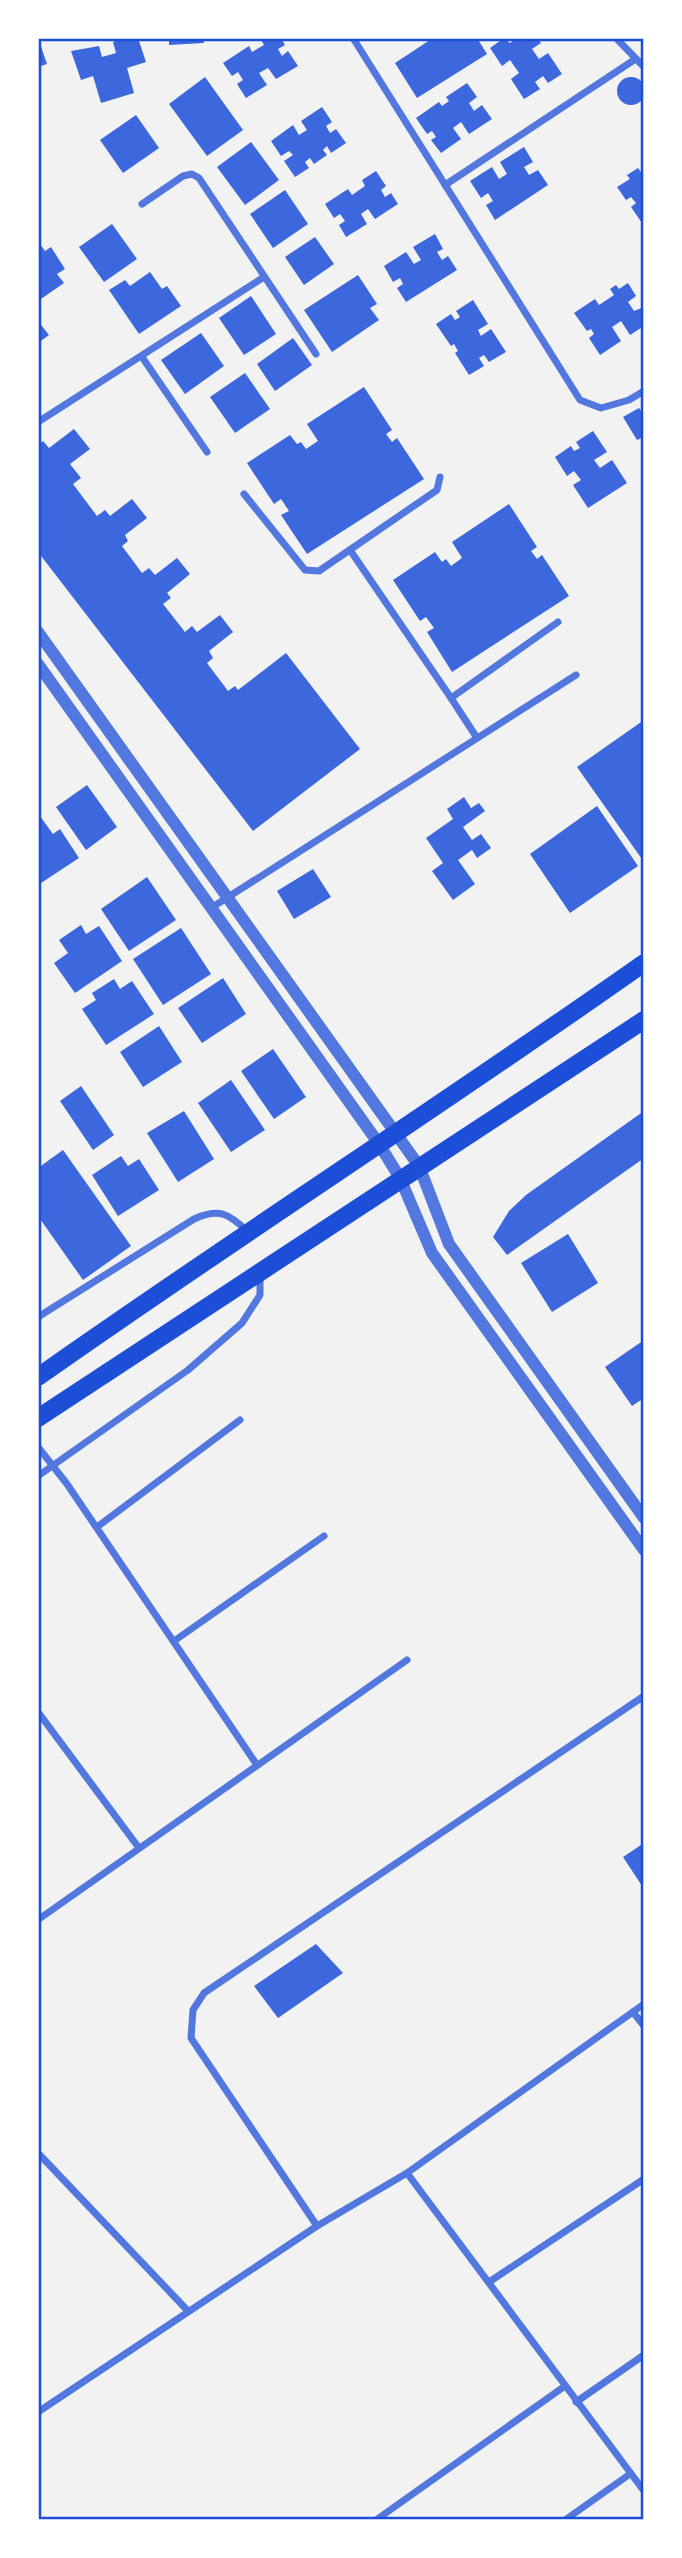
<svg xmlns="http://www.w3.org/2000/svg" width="682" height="2558" viewBox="0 0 682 2558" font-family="'Source Sans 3',sans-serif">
<rect width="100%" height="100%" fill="#f2f2f2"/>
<!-- building -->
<g fill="#3d67dc">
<polygon points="38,38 47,64 38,67"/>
<polygon points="123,38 138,38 146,62 127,68 134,93 101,103 93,76 81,80 71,51 99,46 102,57 116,53 113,42"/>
<polygon points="169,38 203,38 204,43 169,45"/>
<polygon points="260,38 281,38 285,45 278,49 282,56 288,51 298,66 276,79 268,68 259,73 267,85 246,98 237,84 243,80 238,72 232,76 223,63 249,46 252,52 264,45"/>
<polygon points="433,38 477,38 487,54 417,98 395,63"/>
<polygon points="504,38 510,43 517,38 538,38 541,43 532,49 539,59 548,53 562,74 548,83 543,76 535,82 540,89 524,99 511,79 519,73 510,60 502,66 490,48"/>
<polygon points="205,77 243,130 207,156 169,104"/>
<circle cx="631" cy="91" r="14"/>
<polygon points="467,83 477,97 469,103 474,111 482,105 492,119 469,134 461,122 453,128 461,139 441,153 431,140 436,137 432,131 427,134 416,118 439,102 442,106 449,101 446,97"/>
<polygon points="322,107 332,122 326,126 330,133 336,129 346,143 331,153 327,146 323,150 327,155 314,164 310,158 305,162 309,168 295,177 284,161 293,155 289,151 281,156 271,141 293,125 299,135 307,130 301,121"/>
<polygon points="136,115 159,148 123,173 100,140"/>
<polygon points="251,142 279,180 245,205 217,167"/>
<polygon points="524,147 533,162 524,167 529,175 538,170 548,185 495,220 486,205 493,201 488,193 481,198 470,181 492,167 499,179 507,174 500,162"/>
<polygon points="638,168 644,176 644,226 631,207 636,203 631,197 626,200 617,187 630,179 627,175"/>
<polygon points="376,171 386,186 381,190 385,197 391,193 398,204 375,219 368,209 361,214 367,224 346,237 339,225 345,221 340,214 334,218 325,204 348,189 352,195 365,186 362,180"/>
<polygon points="285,190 308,224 273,248 250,214"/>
<polygon points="112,224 137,259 104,282 79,247"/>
<polygon points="435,234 443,249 437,252 442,260 448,256 457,270 406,302 397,288 403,284 400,278 393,282 384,266 406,252 414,264 421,260 413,247"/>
<polygon points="315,237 334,264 304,285 285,257"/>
<polygon points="38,241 45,251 51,247 65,269 57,274 64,283 38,301"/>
<polygon points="150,272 162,289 167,286 181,306 139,334 109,290 125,280 130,286"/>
<polygon points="358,275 377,304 370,308 379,320 332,352 304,310"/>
<polygon points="628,283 636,296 628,302 634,311 644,307 644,326 630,335 621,321 612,327 621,341 600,355 589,338 594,334 591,329 587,331 574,313 595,299 599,305 614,295 610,289 616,285 619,289"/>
<polygon points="251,296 276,334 244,355 219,318"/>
<polygon points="473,300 488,324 478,330 481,336 491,329 506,352 489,362 484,355 479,358 484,366 469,375 455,353 458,351 454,344 451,346 436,324 451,314 455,320 460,317 456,311"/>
<polygon points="38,321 49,335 38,343"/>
<polygon points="201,333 224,366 185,394 161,360"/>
<polygon points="293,338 312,365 275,391 257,364"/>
<polygon points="245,373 270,409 235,433 210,397"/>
<polygon points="364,387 392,430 386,434 392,442 397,438 424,479 307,554 281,515 289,511 281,499 274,504 247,463 290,435 297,444 301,442 306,449 318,441 307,424"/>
<polygon points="639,408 644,415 644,437 637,440 623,417"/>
<polygon points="74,429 90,449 70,464 81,478 73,484 97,516 105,510 110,516 132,499 147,518 125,535 128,541 122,546 142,573 149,568 155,575 177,558 190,574 167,593 171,598 163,604 185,632 192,626 197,632 220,615 233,632 209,651 213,658 207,663 228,691 235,686 238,690 286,653 360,749 253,831 38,552 38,445 43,441 49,448"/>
<polygon points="593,431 607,452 594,460 600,468 612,460 627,483 588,508 573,485 581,480 574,471 567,476 555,457 571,446 574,451 580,448 576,442"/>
<polygon points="509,504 537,547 531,551 537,559 542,555 569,596 452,672 427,632 434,628 426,617 420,621 393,580 435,552 442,562 446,559 451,566 462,558 452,542"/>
<polygon points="644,720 644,862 577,767"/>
<polygon points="87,785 117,827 86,850 56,807"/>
<polygon points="464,797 471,808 479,803 485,811 463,827 472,840 481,834 491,848 477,858 472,850 458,860 475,884 453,900 432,871 443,863 426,838 453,819 447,809"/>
<polygon points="597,806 638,866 570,913 530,854"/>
<polygon points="40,816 53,834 60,829 79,858 41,883 38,879"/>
<polygon points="313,869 331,897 294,919 277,891"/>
<polygon points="147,877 176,920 129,951 101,909"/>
<polygon points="81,925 86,934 99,926 122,961 75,993 54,963 68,953 59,940"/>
<polygon points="181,928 211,974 163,1005 133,959"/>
<polygon points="223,978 246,1014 202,1043 178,1008"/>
<polygon points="114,979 120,989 132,981 154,1014 106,1045 82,1009 96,1000 92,993"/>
<polygon points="159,1026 182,1062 143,1087 120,1052"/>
<polygon points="273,1049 306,1097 274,1119 241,1071"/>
<polygon points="231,1080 265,1130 231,1152 198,1103"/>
<polygon points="81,1086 114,1135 93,1150 60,1101"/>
<polygon points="184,1111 214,1159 178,1182 147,1133"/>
<polygon points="644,1111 644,1158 507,1255 493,1237 509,1211 526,1195"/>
<polygon points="63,1150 131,1246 83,1280 38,1216 38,1168"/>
<polygon points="121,1156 128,1166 139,1159 159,1190 118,1216 92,1175"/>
<polygon points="568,1234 598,1283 552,1312 521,1263"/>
<polygon points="644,1340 644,1398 632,1406 605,1367"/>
<polygon points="644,1843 644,1889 623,1857"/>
<polygon points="316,1944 343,1973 278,2018 254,1986"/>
</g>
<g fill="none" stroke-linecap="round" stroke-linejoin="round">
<!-- minor -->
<g stroke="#5277de" stroke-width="7">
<polyline points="353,38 580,400 601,408 629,400 644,391"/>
<polyline points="616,38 644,67"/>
<polyline points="445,185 634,60"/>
<polyline points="142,204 183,176 192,174 199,178 316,354"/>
<polyline points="142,357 207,452"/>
<polyline points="38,422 264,277"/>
<polyline points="244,494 305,570 319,571 437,490 440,477"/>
<polyline points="350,550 451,698 558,622"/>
<polyline points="451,698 477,738"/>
<polyline points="211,908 576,675"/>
<path d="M38 1317 194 1219C219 1208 228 1213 247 1231"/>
<polyline points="38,1447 67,1484 257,1765"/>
<polyline points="38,1476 188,1370 242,1323 260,1295 260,1276"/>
<polyline points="97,1527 240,1420"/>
<polyline points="174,1641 324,1536"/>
<polyline points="38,1712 139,1848"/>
<polyline points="39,1919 407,1660"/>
<polyline points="633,2012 644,2026"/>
<polyline points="38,2153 188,2311"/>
<polyline points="407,2173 644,2004"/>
<polyline points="317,2226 191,2038 193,2010 204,1993 644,1696"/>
<polyline points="489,2282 644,2179"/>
<polyline points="576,2402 644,2355"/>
<polyline points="38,2412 317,2226 407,2173 644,2491"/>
<polyline points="376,2520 565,2386"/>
<polyline points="565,2520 630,2474"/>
</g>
<!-- tertiary -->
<g stroke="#5277de" stroke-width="12">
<polyline points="38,632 419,1166 449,1244 644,1518"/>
<polyline points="38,664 379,1144 400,1178 432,1253 644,1550"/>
</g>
<!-- primary -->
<g stroke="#1d4ed8" stroke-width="18">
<path d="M38 1377C238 1236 444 1104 644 963"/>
<polyline points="38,1418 644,1020"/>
</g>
</g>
<!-- border -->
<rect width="682" height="2558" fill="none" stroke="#ffffff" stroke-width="80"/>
<rect x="40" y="40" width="602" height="2478" fill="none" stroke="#1d4ed8" stroke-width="2.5"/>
</svg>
